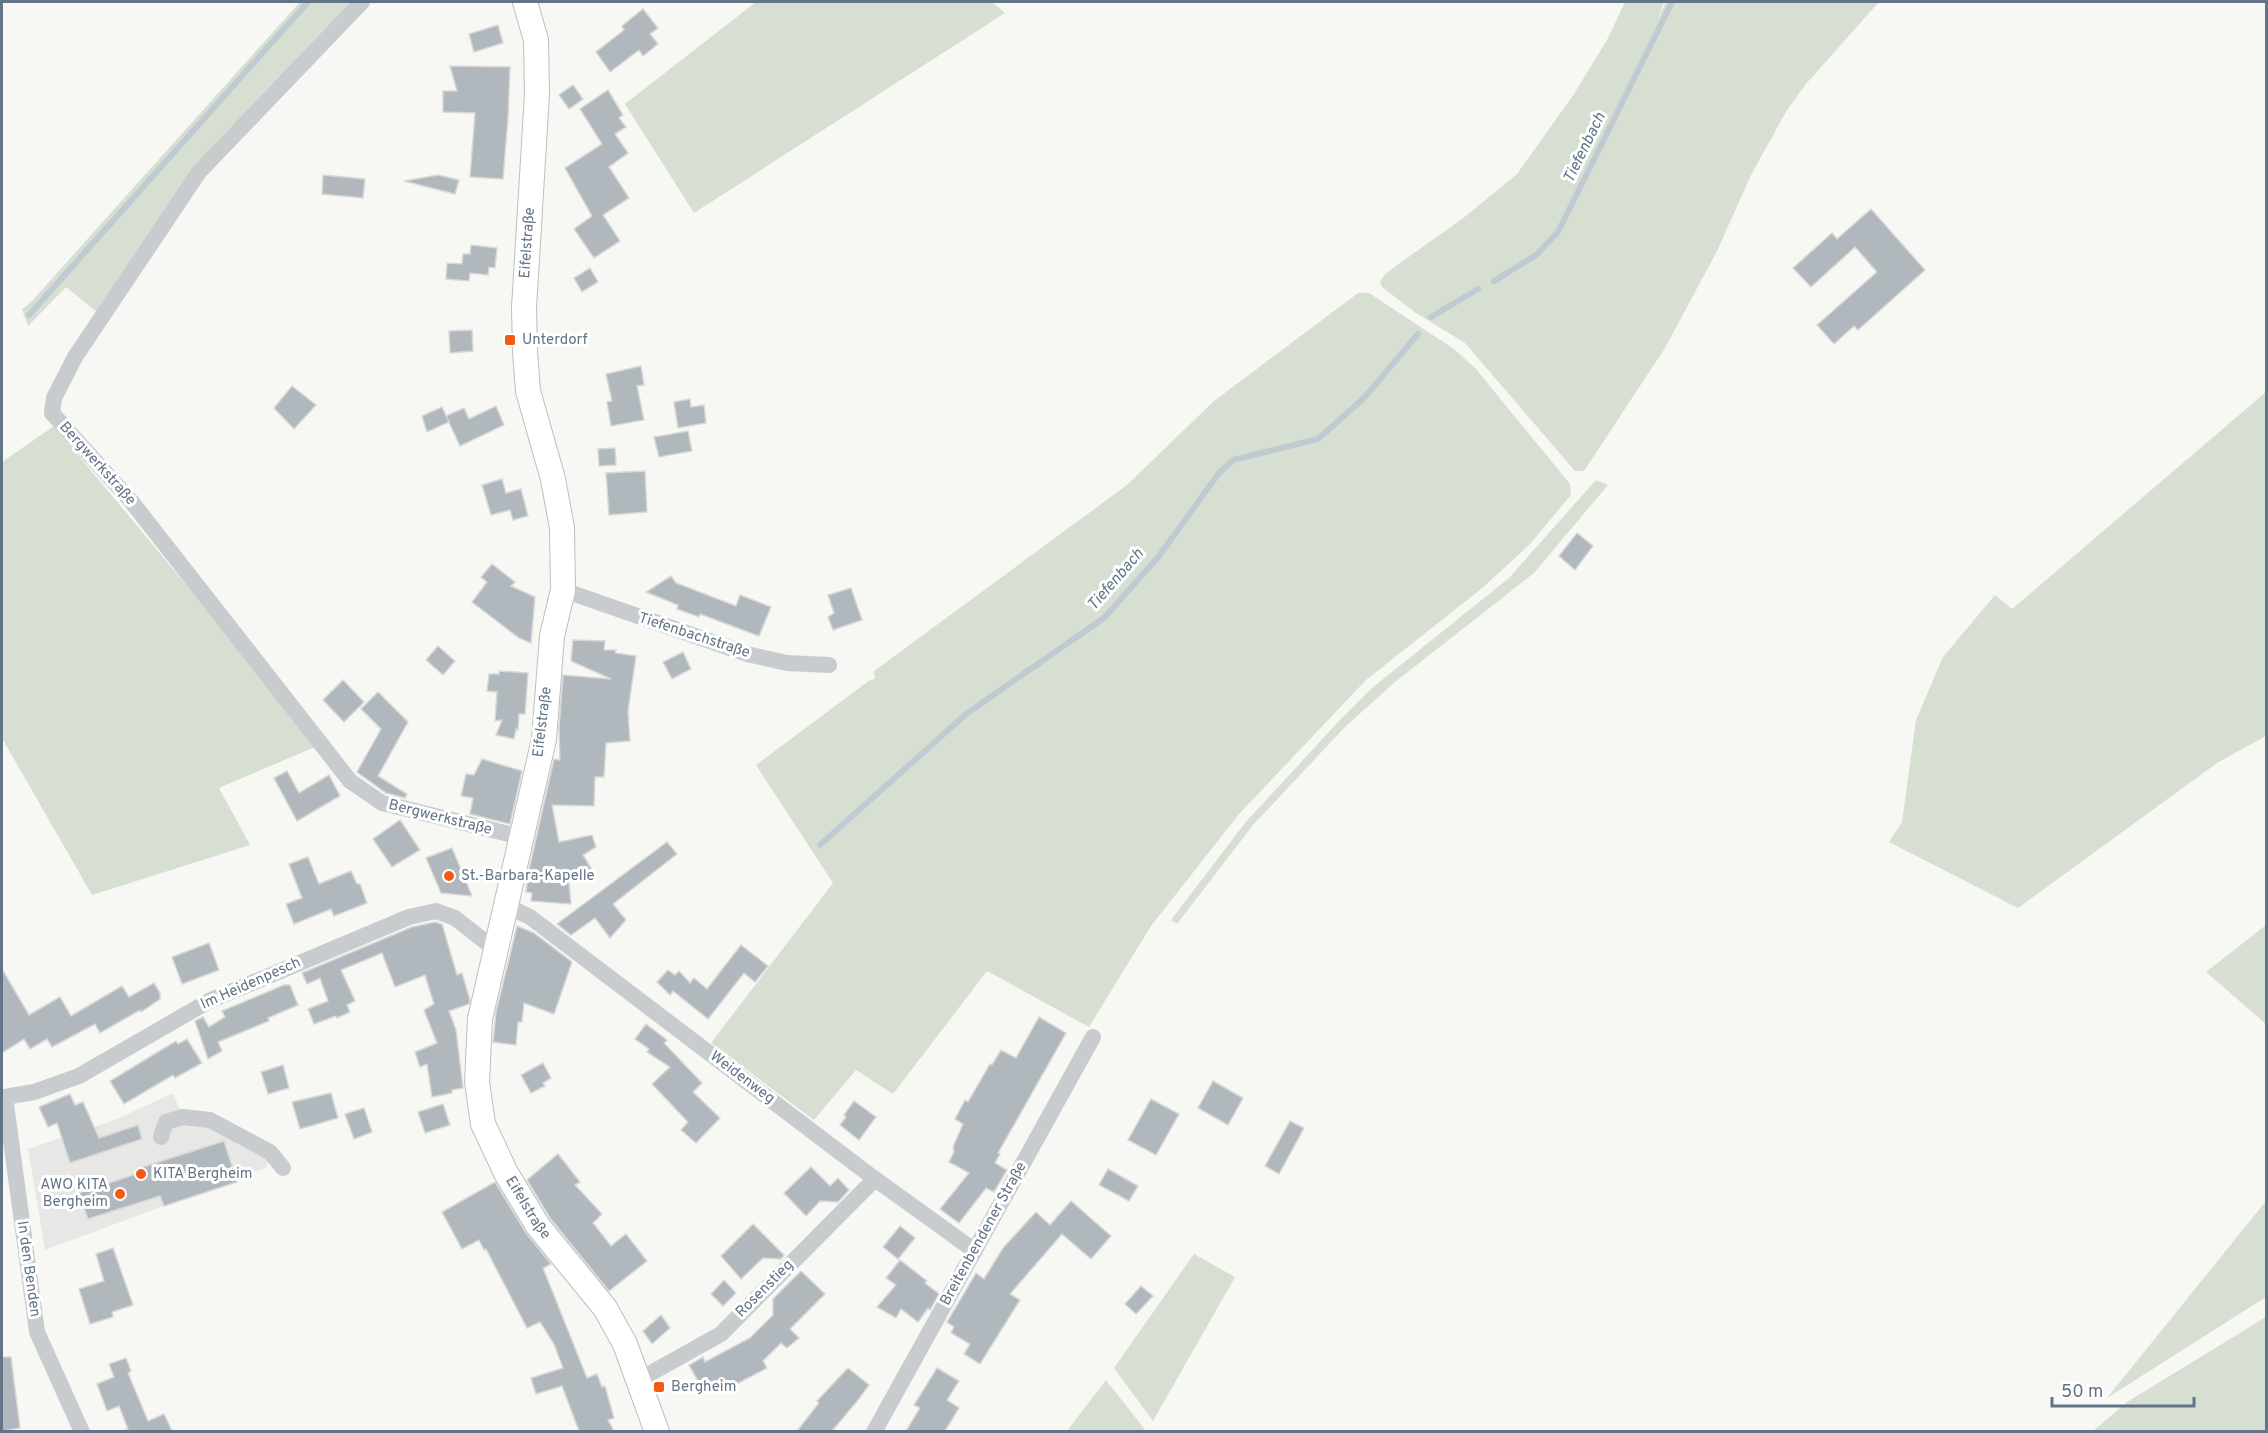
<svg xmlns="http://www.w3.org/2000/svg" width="2268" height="1433" viewBox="0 0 2268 1433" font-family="Overpass,sans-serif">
<rect width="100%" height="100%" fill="#f7f7f3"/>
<!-- built -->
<polygon fill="#e7e8e6" points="173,1093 185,1123 202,1124 271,1158 265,1168 238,1178 238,1182 161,1207 45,1250 28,1149 117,1119"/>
<!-- green -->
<g fill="#d7dfd3">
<polygon points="300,2 356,2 196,170 98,313 66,287 28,326 22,309 31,302"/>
<polygon points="756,2 992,2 1005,13 694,213 625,104"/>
<polygon points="1625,2 1664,2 1657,21 1666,2 1879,2 1806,84 1787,110 1751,175 1717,251 1665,348 1584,471 1575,471 1465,343 1416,313 1382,287 1380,282 1386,273 1462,219 1517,174 1574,94 1607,40"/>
<polygon points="1358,293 1369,293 1454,349 1476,369 1570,484 1571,495 1530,544 1503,569 1481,589 1366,680 1239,814 1151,926 1089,1027 987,971 893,1094 856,1070 814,1120 711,1043 833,883 756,765 870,680 875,679 874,671 1127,485 1214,401"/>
<polygon points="2266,392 2266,736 2217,763 2018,908 1889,842 1902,822 1916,720 1943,657 1995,595 2012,609"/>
<polygon points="54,426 227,634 315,747 219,788 250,845 92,895 2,738 2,462"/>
<polygon points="1596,480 1608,485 1534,573 1395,682 1345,727 1253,825 1177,924 1171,920 1245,823 1338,722 1372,688 1509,578"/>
<polygon points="2266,925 2266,1024 2206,972"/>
<polygon points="2266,1201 2266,1297 2107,1398"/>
<polygon points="1194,1254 1235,1277 1153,1421 1114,1368"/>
<polygon points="2266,1317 2266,1431 2093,1431 2127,1402"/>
<polygon points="1106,1380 1146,1431 1067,1431"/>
</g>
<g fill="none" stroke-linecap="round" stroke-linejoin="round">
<!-- stream -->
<g stroke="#c0cbd1" stroke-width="6">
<polyline points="1494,281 1536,255 1558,232 1672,2"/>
<polyline points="29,315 308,2"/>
<polyline points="1431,317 1478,289"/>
<polyline points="820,845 966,714 1104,618 1159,556 1219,473 1233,460 1318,439 1364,398 1418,334"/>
</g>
</g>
<!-- building -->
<g fill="#b0b7bd" stroke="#d8d8d6" stroke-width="1.5">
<polygon points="643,9 658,28 650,34 658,44 643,56 639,50 610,72 596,52 624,30 622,26"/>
<polygon points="498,25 503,43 474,52 469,34"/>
<polygon points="450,66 510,67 508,118 503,179 470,177 475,113 443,112 443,91 457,91"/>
<polygon points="573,85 583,99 569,109 559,95"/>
<polygon points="608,90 623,115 619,118 626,127 615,134 628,153 609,167 629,198 603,215 620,241 594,258 574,229 592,216 565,168 602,144 580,109"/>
<polygon points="323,175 365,179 363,198 322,194"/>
<polygon points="438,175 459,180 455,194 404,181"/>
<polygon points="1871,209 1925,270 1858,330 1854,326 1834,344 1817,325 1877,272 1855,247 1811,287 1793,268 1832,233 1837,239"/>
<polygon points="471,245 497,248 495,268 489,267 488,275 470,273 469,281 446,279 447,263 462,264 463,254 470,254"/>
<polygon points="590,268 598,282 582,292 574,278"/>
<polygon points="472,330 473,351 450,353 449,331"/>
<polygon points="641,366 644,385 637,386 644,420 611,426 607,402 612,401 606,374"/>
<polygon points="292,386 316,405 294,429 274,408"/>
<polygon points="690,399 691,407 704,405 706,423 678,428 674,402"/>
<polygon points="496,406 504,425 460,446 446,416 464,408 469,419"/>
<polygon points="442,407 449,422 427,432 422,416"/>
<polygon points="688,431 692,451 659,457 654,437"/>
<polygon points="615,448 616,465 599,466 598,449"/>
<polygon points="645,471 647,512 609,515 606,473"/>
<polygon points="502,479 506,493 521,489 528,516 513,520 510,510 491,515 482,485"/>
<polygon points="1577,533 1593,546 1575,570 1559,556"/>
<polygon points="492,564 515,582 511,586 535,597 531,643 519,638 472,602 487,582 481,577"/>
<polygon points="671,576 676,583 736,606 740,595 771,607 759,636 700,614 699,617 677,609 678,605 646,592"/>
<polygon points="851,588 862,620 833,630 828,617 834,613 828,595"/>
<polygon points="573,640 605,641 604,650 616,650 615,653 636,656 628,711 630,741 606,743 604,777 595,777 594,806 552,805 559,842 592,835 596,847 583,855 592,870 568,873 571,904 531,901 532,893 526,892 528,874 554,759 560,760 559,728 563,675 611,679 571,661"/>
<polygon points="438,646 455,661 443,675 426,660"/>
<polygon points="683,652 691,669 672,679 663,662"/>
<polygon points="499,671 528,673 525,714 519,714 518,730 516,729 514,739 496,735 502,720 495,721 497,692 487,691 489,674 499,674"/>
<polygon points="343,680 364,702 344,722 323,700"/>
<polygon points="378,692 408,722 378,776 407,794 405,798 386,793 357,772 381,729 361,709"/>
<polygon points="482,759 522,771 510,824 470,814 473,798 461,796 466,774 474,775"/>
<polygon points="287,771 299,793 329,775 340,796 297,821 274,778"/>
<polygon points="400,820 420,850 392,867 373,839"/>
<polygon points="667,842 677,854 613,904 626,920 610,938 595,918 571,935 557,924"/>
<polygon points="452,848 472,896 441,893 426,858"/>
<polygon points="308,857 319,884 351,871 357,884 360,884 367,903 334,916 331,909 294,924 286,904 302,898 289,864"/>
<polygon points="435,922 442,924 457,975 462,973 470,1000 469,1004 449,1011 456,1030 463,1088 452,1090 452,1093 432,1097 427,1064 420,1067 415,1052 437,1043 424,1010 434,1004 425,975 395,987 382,953 341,970 355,1001 347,1005 350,1012 337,1018 336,1016 314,1024 308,1009 328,1001 320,978 307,984 302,973 412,927"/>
<polygon points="517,926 534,933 572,962 554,1014 524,1003 522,1022 518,1022 516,1045 493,1042 496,1012"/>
<polygon points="209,943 219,970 182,984 172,957"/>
<polygon points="741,945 768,966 755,982 744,973 708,1019 673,991 670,995 657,982 668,970 675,975 679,971 690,983 694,978 707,989"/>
<polygon points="2,969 29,1015 60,997 71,1016 122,986 129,997 154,983 160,993 160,999 141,1012 140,1010 100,1033 95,1024 52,1047 47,1039 30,1049 24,1039 2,1053"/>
<polygon points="284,985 290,985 298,1005 268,1018 269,1021 218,1042 222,1051 208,1059 195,1021 203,1017 209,1027 225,1017 222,1011"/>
<polygon points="1039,1017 1066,1033 998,1153 1000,1154 995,1163 1007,1170 994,1192 986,1188 959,1223 940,1209 969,1173 949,1162 954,1152 953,1147 963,1124 955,1119 965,1100 968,1102 990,1064 992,1065 1001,1050 1016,1058"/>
<polygon points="646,1024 667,1040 664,1043 702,1083 693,1092 720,1118 696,1143 681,1130 688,1122 652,1084 670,1067 647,1052 649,1049 635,1039"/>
<polygon points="187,1039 202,1063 175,1078 173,1075 124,1104 110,1081 176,1041 178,1044"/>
<polygon points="543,1063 551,1078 543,1083 545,1086 531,1093 521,1075"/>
<polygon points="283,1065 289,1088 268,1094 261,1072"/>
<polygon points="1213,1081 1243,1098 1228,1125 1198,1108"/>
<polygon points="331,1093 338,1118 300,1129 292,1102"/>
<polygon points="70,1094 75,1105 83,1102 99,1138 138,1125 142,1139 70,1163 57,1123 48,1127 39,1107"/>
<polygon points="1151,1099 1179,1114 1156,1155 1128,1140"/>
<polygon points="854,1101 876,1117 859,1140 840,1125 846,1117 844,1115"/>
<polygon points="443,1104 450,1125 425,1133 418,1112"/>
<polygon points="364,1108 372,1132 354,1139 345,1114"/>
<polygon points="1290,1121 1304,1128 1279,1174 1265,1166"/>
<polygon points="224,1141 237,1182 164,1206 160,1196 88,1219 79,1193 142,1172 140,1168"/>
<polygon points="558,1154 580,1182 575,1185 602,1214 593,1223 611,1246 626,1234 647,1261 609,1291 550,1218 527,1180"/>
<polygon points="811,1167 830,1186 838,1178 849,1190 838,1202 820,1201 806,1216 784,1193"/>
<polygon points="1108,1169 1138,1186 1129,1201 1099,1185"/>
<polygon points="495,1182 526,1233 551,1264 543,1268 587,1378 597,1374 602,1387 605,1386 614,1418 608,1420 614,1431 579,1431 562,1386 536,1394 531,1378 563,1368 554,1344 540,1322 527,1328 486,1249 484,1250 479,1240 462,1249 442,1212"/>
<polygon points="1071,1201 1111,1236 1091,1259 1062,1234 1010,1294 1020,1300 980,1364 964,1354 970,1344 951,1333 954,1327 947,1322 976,1273 984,1279 1003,1248 1036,1212 1050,1225"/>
<polygon points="753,1224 784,1255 781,1259 763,1258 741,1279 721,1256"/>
<polygon points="900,1226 915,1238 898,1259 883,1247"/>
<polygon points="113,1248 133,1305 112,1312 113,1317 90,1324 79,1289 104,1281 96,1254"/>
<polygon points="900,1260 927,1281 925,1283 939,1294 930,1310 928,1308 918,1322 901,1309 896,1318 877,1307 896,1285 886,1278"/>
<polygon points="801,1271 825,1294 790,1329 799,1338 787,1348 781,1343 763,1361 767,1368 729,1388 726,1382 714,1389 705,1379 699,1383 689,1365 703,1357 705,1362 750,1338 773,1315 773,1299"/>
<polygon points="724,1280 736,1293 723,1306 711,1294"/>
<polygon points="1141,1286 1153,1296 1136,1314 1125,1304"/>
<polygon points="661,1315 670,1328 652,1344 643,1331"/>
<polygon points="2,1357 11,1357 20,1428 2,1431"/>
<polygon points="126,1358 131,1371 128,1373 148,1421 164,1414 172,1431 122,1431 128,1429 119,1406 107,1411 97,1384 114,1377 109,1364"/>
<polygon points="848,1368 869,1385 858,1400 832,1431 797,1431 819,1403 817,1401"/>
<polygon points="937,1368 959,1381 947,1400 959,1408 945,1431 906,1431 920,1408 914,1405"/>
</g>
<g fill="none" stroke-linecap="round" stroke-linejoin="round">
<!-- secondary casing -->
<g stroke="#babfc4" stroke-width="26">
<g id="secondary">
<path id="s1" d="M525 2 536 40 537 94 524 308 525 352 528 391 553 479 562 528 563 590 552 636 544 739 480 1019 477 1082 483 1124 506 1173 538 1226 605 1308 625 1344 657 1432"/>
</g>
</g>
<!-- street -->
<g stroke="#c8cccf" stroke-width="16">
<polyline points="362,2 199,172 75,357 54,398 52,413 131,501 350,781 382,803 521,837"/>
<polyline points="563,590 747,654 787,663 829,665"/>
<polyline points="507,906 530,917 875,1179 975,1251"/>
<polyline points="161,1137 166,1122 183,1117 210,1120 270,1152 283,1168"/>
<polyline points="638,1378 651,1373 721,1334 875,1179"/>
<polyline points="82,1432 37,1332 5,1097 34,1092 79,1076 209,1001 409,917 436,911 455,918 497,951"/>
<polyline points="874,1432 1093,1037"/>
</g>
<!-- secondary -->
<use href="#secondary" stroke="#fff" stroke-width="24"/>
</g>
<!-- markers -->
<g fill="#f65914" stroke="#fff" stroke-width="2">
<rect x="504" y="334" width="12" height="12" rx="3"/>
<circle cx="449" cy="876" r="6"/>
<circle cx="141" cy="1174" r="6"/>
<circle cx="120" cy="1194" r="6"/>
<rect x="653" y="1381" width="12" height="12" rx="3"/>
</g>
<g text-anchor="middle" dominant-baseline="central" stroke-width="6" stroke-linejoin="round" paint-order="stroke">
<!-- street labels -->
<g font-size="15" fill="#627487" stroke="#fff">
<text transform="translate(528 243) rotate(-86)">Eifelstraße</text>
<text transform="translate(97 464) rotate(48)">Bergwerkstraße</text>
<text transform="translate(694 636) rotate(18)">Tiefenbachstraße</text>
<text transform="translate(543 722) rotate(-83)">Eifelstraße</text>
<text transform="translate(440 818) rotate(14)">Bergwerkstraße</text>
<text transform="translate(251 984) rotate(-24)">Im Heidenpesch</text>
<text transform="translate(742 1078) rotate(37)">Weidenweg</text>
<text stroke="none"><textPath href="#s1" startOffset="1233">Eifelstraße</textPath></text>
<text transform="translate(984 1234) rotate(-61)">Breitenbendener Straße</text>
<text transform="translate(28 1269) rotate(82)">In den Benden</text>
<text transform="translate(765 1289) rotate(-45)">Rosenstieg</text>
</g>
<!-- poi labels -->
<g font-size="15" fill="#627487" stroke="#fff" text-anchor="start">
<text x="522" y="340">Unterdorf</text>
<text x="461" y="876">St.-Barbara-Kapelle</text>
<text x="153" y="1174">KITA Bergheim</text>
<text x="108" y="1185" text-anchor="end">AWO KITA<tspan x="108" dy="17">Bergheim</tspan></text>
<text x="671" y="1387">Bergheim</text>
</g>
<!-- water labels -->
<g font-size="16" font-style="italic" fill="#5e7783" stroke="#fff">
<text transform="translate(1585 148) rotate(-64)">Tiefenbach</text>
<text transform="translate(1116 580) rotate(-49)">Tiefenbach</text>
</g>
</g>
<!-- border -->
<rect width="2268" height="1433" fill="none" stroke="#627487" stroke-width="6"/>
<!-- scale -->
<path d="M2052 1397v9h142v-9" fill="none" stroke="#627487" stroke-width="3"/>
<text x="2061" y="1397" font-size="18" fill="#627487" stroke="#ffffff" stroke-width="4.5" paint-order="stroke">50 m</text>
</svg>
